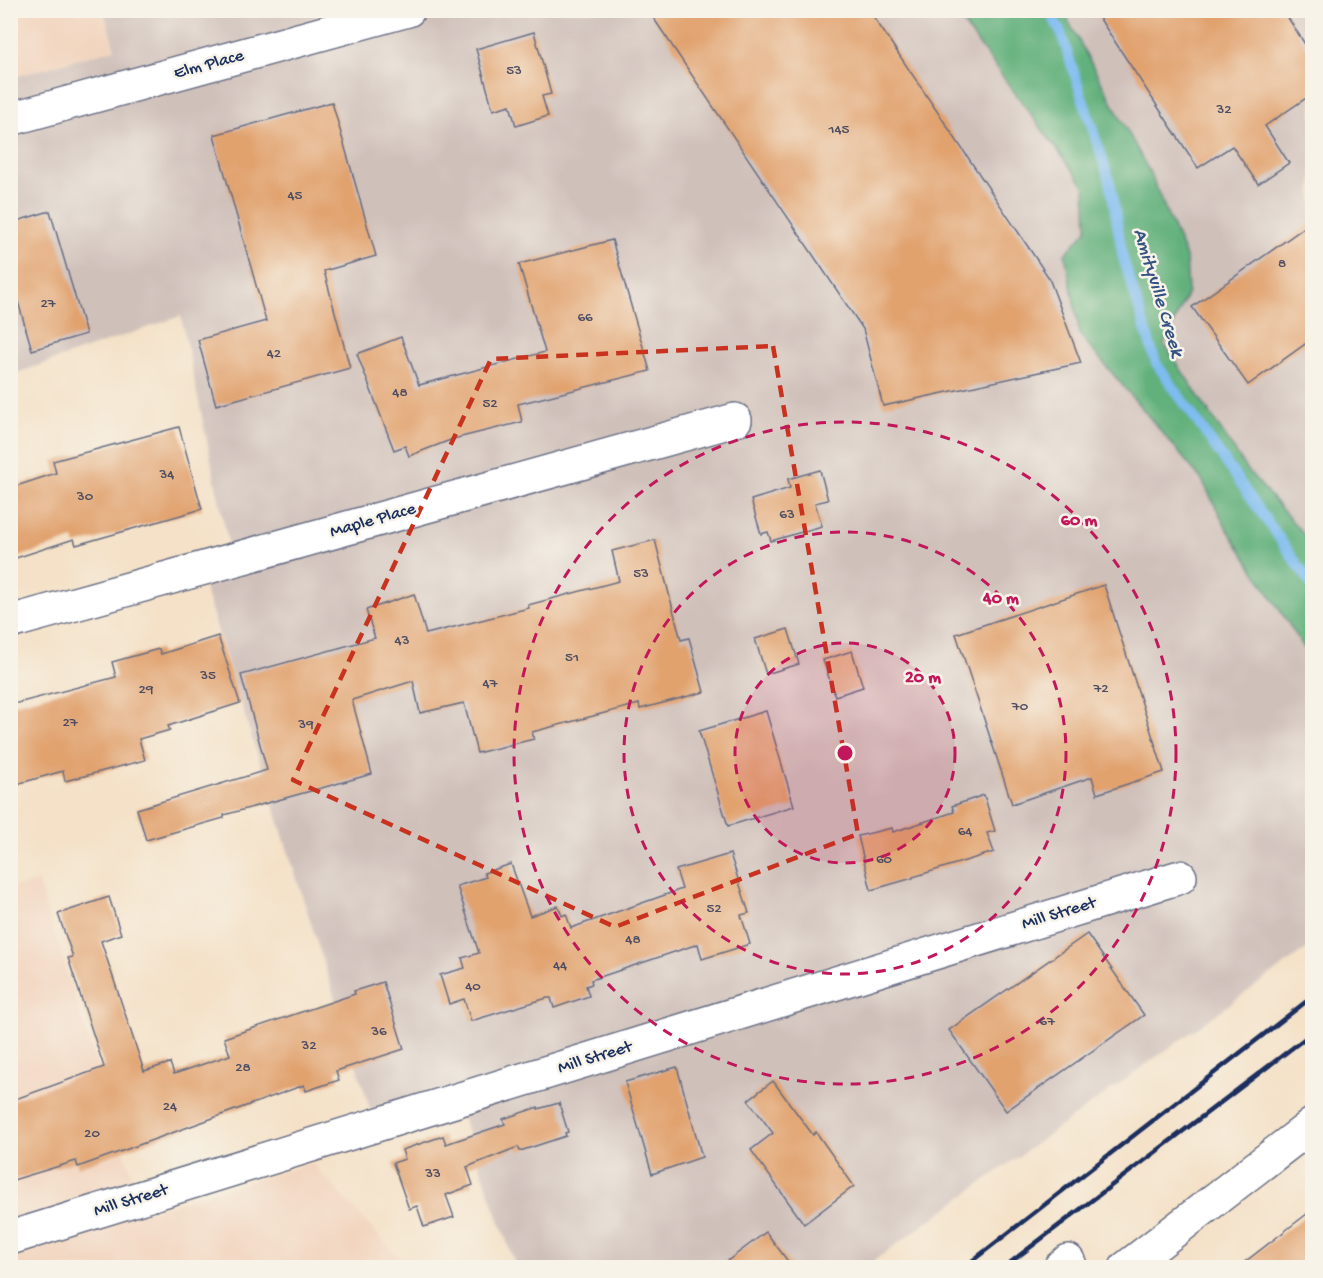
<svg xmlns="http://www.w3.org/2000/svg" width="1323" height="1278" viewBox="0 0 1323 1278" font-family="'Gochi Hand',sans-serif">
<rect width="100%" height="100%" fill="#f7f3e8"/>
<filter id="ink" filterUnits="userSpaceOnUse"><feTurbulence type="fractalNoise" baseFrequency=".0167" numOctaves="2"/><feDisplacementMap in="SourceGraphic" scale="12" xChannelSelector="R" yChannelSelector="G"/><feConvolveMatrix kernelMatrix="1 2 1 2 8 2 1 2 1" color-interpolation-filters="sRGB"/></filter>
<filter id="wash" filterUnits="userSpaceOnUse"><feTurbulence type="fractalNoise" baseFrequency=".008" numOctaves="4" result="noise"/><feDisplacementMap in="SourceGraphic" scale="24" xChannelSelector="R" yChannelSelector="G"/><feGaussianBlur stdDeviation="1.35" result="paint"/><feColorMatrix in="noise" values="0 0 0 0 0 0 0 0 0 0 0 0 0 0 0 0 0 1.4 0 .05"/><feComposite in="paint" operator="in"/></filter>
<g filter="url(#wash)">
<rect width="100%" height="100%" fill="#f4e1c7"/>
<!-- built -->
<g fill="#f2d4be">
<polygon points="11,11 104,11 116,49 11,78"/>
<polygon points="38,882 144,1213 312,1163 407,1267 11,1267 10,888"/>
</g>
<!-- industrial -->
<g fill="#cfc0ba">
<polygon points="104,11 954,11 1085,187 1087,230 1080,335 1202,480 1226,527 1312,660 1312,945 865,1267 516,1267 453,1091 373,1118 196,562 230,552 181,316 11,375 11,78 115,49"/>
<polygon points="1063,11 1312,11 1312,544 1246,468 1164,344 1188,292 1149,171"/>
</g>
<!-- forest -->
<polygon fill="#62b07b" stroke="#3e706c" stroke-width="1.5" points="954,11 1063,11 1149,171 1186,257 1188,292 1164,344 1246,468 1312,544 1312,660 1226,527 1202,480 1080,335 1065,254 1087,230 1085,187"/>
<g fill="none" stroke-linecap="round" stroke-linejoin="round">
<!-- stream -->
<polyline stroke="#7ebcf1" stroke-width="10" points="1049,10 1061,33 1110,182 1123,258 1156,363 1312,585"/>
</g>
<g id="blocks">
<!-- building -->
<g fill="#e1a26e">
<polygon points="648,10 869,10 1049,278 1081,363 883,406 863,329"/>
<polygon points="1094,10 1283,10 1312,55 1312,94 1265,126 1289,163 1258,184 1232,146 1198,168"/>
<polygon points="534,32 551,94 542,96 548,116 516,126 510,105 493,110 476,49"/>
<polygon points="332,102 376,256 324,271 350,368 216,405 198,340 266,321 214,135"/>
<polygon points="50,211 86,334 32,350 10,274 10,223"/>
<polygon points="1312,222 1312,339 1248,385 1192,307"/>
<polygon points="612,240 650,371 518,404 522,422 453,439 409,456 405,446 394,450 357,354 401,337 419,385 545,352 519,264"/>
<polygon points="179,427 202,509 76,545 74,539 10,560 10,488 56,473 53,461"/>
<polygon points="820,470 828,500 815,503 822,526 771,541 768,532 761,534 751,500 790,488 788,479"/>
<polygon points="655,540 681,640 689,638 704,692 640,709 639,704 532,732 534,739 477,753 464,703 420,713 413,681 352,700 372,774 224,815 224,818 146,840 137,809 267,770 241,675 375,638 366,610 414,594 426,634 529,608 528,605 619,581 612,551"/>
<polygon points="1104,585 1164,772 1097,794 1092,777 1012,804 956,634"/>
<polygon points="788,629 799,664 766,674 755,639"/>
<polygon points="218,636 240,703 168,726 170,730 139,739 145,760 65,781 63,771 10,786 10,705 116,677 112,662 159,649 161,654"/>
<polygon points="852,651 863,687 835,696 823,660"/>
<polygon points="766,711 794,806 728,826 699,731"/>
<polygon points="984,795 995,831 987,833 994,852 913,877 913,878 871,890 858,836 892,828 893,832 954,812 952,806"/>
<polygon points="730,854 749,913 741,915 750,944 702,959 698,944 591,980 592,984 586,986 589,996 554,1008 551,998 547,998 471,1021 464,999 449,1004 440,975 465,968 462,958 479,953 457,886 486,877 484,873 511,864 530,916 558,906 562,916 566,914 571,928 682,889 676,870"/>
<polygon points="109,897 121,934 101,941 144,1071 170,1063 174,1074 230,1055 224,1038 355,994 354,991 383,982 404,1049 336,1071 339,1080 306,1091 304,1085 78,1167 76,1161 10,1181 10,1101 104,1067 68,958 73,957 58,914"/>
<polygon points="1087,934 1144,1015 1006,1111 949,1030"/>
<polygon points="677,1067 702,1157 652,1174 625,1082"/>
<polygon points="773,1081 813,1135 816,1132 854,1186 804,1224 751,1150 773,1133 748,1100"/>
<polygon points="559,1103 568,1132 565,1133 566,1136 520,1151 518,1147 467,1167 473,1185 446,1195 454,1217 424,1227 417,1206 409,1209 393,1163 405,1159 402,1150 443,1136 446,1144 505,1124 503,1119 538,1107 538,1109"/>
<polygon points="1312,1210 1312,1268 1237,1268"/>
<polygon points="766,1232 793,1268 718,1268"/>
</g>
</g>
</g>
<g filter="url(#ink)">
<use href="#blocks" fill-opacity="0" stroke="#676d83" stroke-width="1.5"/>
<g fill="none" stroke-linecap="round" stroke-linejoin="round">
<!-- minor casing -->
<g stroke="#676d83" stroke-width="36">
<g id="minor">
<polyline points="10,119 408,10"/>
<polyline points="10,622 735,420"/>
<polyline points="10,1238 1180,877"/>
<polyline points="1060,1268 1068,1261 1071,1268"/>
<polyline points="1126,1268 1312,1125"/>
</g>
</g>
<!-- minor -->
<use href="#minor" stroke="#fff" stroke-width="33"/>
<!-- rail -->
<g stroke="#1b2f5e" stroke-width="4.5">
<polyline points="963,1268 1312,997"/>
<polyline points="1003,1268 1312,1033"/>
</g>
</g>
</g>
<!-- marked area -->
<path fill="none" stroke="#c8321e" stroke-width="4.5" stroke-dasharray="12 8" stroke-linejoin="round" d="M773 346 858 834 615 927 293 780 491 359Z"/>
<!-- distance rings -->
<circle cx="845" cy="753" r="110" fill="#c2185b" fill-opacity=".12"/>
<g fill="none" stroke="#c2185b" stroke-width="3" stroke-dasharray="10 8">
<circle cx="845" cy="753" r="110"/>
<circle cx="845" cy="753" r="221"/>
<circle cx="845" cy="753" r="331"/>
</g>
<g text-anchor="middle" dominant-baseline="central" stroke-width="5" stroke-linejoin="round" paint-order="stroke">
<!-- number labels -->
<g font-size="15" fill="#4c4c62">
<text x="514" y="71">53</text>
<text x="1224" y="110">32</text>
<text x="839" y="130">145</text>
<text x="295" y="196">45</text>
<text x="1282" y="264">8</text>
<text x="48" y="304">27</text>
<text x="585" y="318">66</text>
<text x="274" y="354">42</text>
<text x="400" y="393">48</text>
<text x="490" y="404">52</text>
<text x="167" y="475">34</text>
<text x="85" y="497">30</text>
<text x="787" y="515">63</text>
<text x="641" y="574">53</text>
<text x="402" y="641">43</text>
<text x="572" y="658">51</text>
<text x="208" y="676">35</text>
<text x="490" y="684">47</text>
<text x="1101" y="689">72</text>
<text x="146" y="690">29</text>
<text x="1020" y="707">70</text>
<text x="70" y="723">27</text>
<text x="306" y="725">39</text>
<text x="965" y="832">64</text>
<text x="884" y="860">60</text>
<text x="714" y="909">52</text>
<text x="633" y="940">48</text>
<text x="560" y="966">44</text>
<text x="473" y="987">40</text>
<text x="1047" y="1022">67</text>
<text x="379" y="1032">36</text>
<text x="309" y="1046">32</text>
<text x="243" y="1068">28</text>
<text x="170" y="1107">24</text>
<text x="92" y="1134">20</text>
<text x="433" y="1174">33</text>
</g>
<!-- street labels -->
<g font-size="18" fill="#1b2f5e" stroke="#f7f3e8">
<text transform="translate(209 65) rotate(-15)">Elm Place</text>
<text transform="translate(373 521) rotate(-16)">Maple Place</text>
<text transform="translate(1059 914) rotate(-17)">Mill Street</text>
<text transform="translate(595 1058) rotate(-17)">Mill Street</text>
<text transform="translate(131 1201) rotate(-17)">Mill Street</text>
</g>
<!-- water labels -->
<g font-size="20" font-style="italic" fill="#345283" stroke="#f7f3e8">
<text transform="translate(1157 293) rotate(73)">Amityville Creek</text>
</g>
</g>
<circle cx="845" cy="753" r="9" fill="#c2185b" stroke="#f7f3e8" stroke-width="3"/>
<g font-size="18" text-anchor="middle" font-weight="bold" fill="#c2185b" stroke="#f7f3e8" stroke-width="5" stroke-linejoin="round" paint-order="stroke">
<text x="1079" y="525">60 m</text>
<text x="1001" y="603">40 m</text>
<text x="923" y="682">20 m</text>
</g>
<!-- margin -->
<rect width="1323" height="1278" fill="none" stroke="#f7f3e8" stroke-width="36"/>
</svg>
